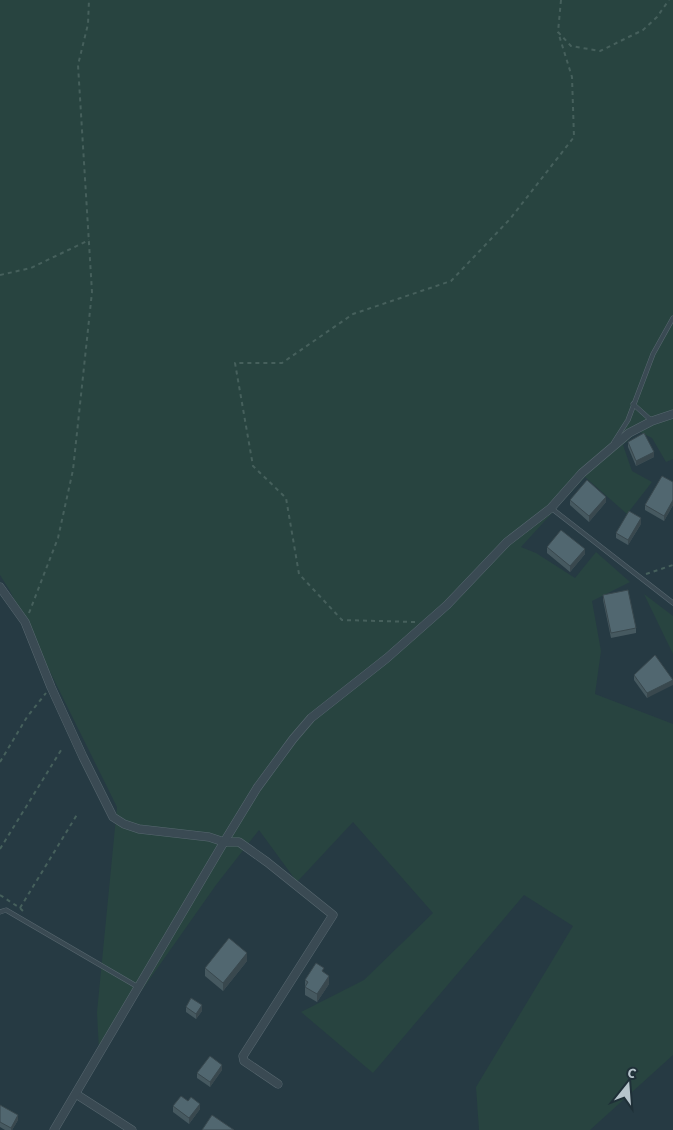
<svg xmlns="http://www.w3.org/2000/svg" width="673" height="1130" viewBox="0 0 673 1130" font-family="'Source Sans 3',sans-serif">
<rect width="100%" height="100%" fill="#263a43"/>
<!-- green -->
<g fill="#284440">
<polygon points="0,0 673,0 673,459 666,462 652,438 638,431 623,445 632,471 652,482 627,514 585,477 521,547 536,553 575,578 596,552 630,582 592,601 601,651 595,694 673,724 673,1055 590,1130 479,1130 476,1087 573,926 524,895 373,1073 301,1012 364,980 433,913 353,822 297,882 259,830 216,885 99,1051 97,1012 117,807 10,591 0,575"/>
<polygon points="644,594 673,616 673,654"/>
</g>
<g fill="none" stroke-linecap="round" stroke-linejoin="round">
<!-- lane casing -->
<g stroke="#586870" stroke-width="5">
<g id="lane">
<polyline points="633,404 652,421"/>
<polyline points="614,442 628,420 653,354 673,318"/>
<polyline points="551,508 673,603"/>
<polyline points="0,912 6,910 138,987"/>
</g>
</g>
<!-- street casing -->
<g stroke="#586870" stroke-width="9">
<g id="street">
<polyline points="0,587 25,622 51,687 83,757 113,817 124,824 139,829 209,837 224,842 239,842 267,862 333,915 243,1056 244,1061 278,1084"/>
<polyline points="76,1094 132,1130"/>
<polyline points="54,1130 224,842 257,788 293,739 311,718 387,658 447,605 507,542 551,508 582,473 629,433 652,421 673,414"/>
</g>
</g>
<!-- path -->
<g stroke="#46605c" stroke-width="2" stroke-dasharray="4 4" stroke-linecap="butt">
<polyline points="561,0 558,32 571,46 600,51 643,30 657,17 669,0"/>
<polyline points="0,275 31,268 89,240"/>
<polyline points="646,574 673,565"/>
<polyline points="29,613 58,538 73,470 92,292 78,65 88,24 89,0"/>
<polyline points="415,622 342,620 299,574 286,498 253,466 235,363 282,363 353,314 451,281 510,219 574,137 572,77 558,32"/>
<polyline points="0,762 27,717 46,693"/>
<polyline points="0,849 63,747"/>
<polyline points="0,895 20,908 24,912"/>
<polyline points="20,908 78,813"/>
</g>
<!-- lane -->
<use href="#lane" stroke="#3a4a53" stroke-width="4"/>
<!-- street -->
<use href="#street" stroke="#3a4a53" stroke-width="8"/>
</g>
<!-- wall -->
<g fill="#465960">
<polygon points="628,442 654,457 636,466 628,447"/>
<polygon points="673,482 673,505 664,521 645,510 645,505"/>
<polygon points="570,500 606,502 589,522 570,505"/>
<polygon points="641,524 628,545 616,538 616,533"/>
<polygon points="547,547 585,554 570,572 547,553"/>
<polygon points="603,595 636,628 636,633 611,638 603,600"/>
<polygon points="634,675 673,679 647,698 634,680"/>
<polygon points="247,961 223,991 205,976 205,968"/>
<polygon points="324,973 329,984 317,1002 305,995 305,980"/>
<polygon points="186,1007 202,1011 196,1019 186,1012"/>
<polygon points="222,1070 210,1087 197,1078 197,1073"/>
<polygon points="188,1101 200,1109 189,1124 173,1112 173,1106"/>
<polygon points="0,1105 18,1120 12,1130 5,1130 0,1127"/>
</g>
<!-- shaded-wall -->
<g fill="#39484e">
<polygon points="654,452 654,457 636,466 636,461"/>
<polygon points="606,497 606,502 589,522 589,516"/>
<polygon points="673,500 673,505 664,521 664,516"/>
<polygon points="641,518 641,524 628,545 628,540"/>
<polygon points="585,549 585,554 570,572 570,566"/>
<polygon points="673,680 673,685 647,698 647,693"/>
<polygon points="247,953 247,961 223,991 223,983"/>
<polygon points="329,976 329,984 317,1002 317,994"/>
<polygon points="202,1005 202,1011 196,1019 196,1014"/>
<polygon points="222,1065 222,1070 210,1087 210,1082"/>
<polygon points="200,1104 200,1109 189,1124 189,1118"/>
<polygon points="18,1115 18,1120 12,1130 11,1130 11,1128"/>
</g>
<!-- building -->
<g fill="#516770" stroke="#39484e">
<polygon points="644,433 654,452 636,461 628,442"/>
<polygon points="662,476 673,482 673,500 664,516 645,505"/>
<polygon points="587,480 606,497 589,516 570,500"/>
<polygon points="629,511 641,518 628,540 616,533"/>
<polygon points="561,530 585,549 570,566 547,547"/>
<polygon points="628,590 636,628 611,633 603,595"/>
<polygon points="655,655 673,680 647,693 634,675"/>
<polygon points="229,938 247,953 223,983 205,968"/>
<polygon points="316,963 324,968 322,971 329,976 317,994 305,987 308,982 305,980"/>
<polygon points="191,998 202,1005 196,1014 186,1007"/>
<polygon points="210,1056 222,1065 210,1082 197,1073"/>
<polygon points="181,1096 188,1101 191,1097 200,1104 189,1118 173,1106"/>
<polygon points="0,1105 18,1115 11,1128 0,1122"/>
<polygon points="212,1115 234,1130 202,1130"/>
</g>
<!-- north arrow -->
<g transform="translate(628 1085) rotate(17)" stroke="#1f3038" stroke-width="4" paint-order="stroke">
<path d="M0-4L9 19L0 12L-9 19Z" fill="#b7c5cc"/>
<text y="-8" font-size="14" font-weight="bold" text-anchor="middle" fill="#b7c5cc">С</text>
</g>
</svg>
